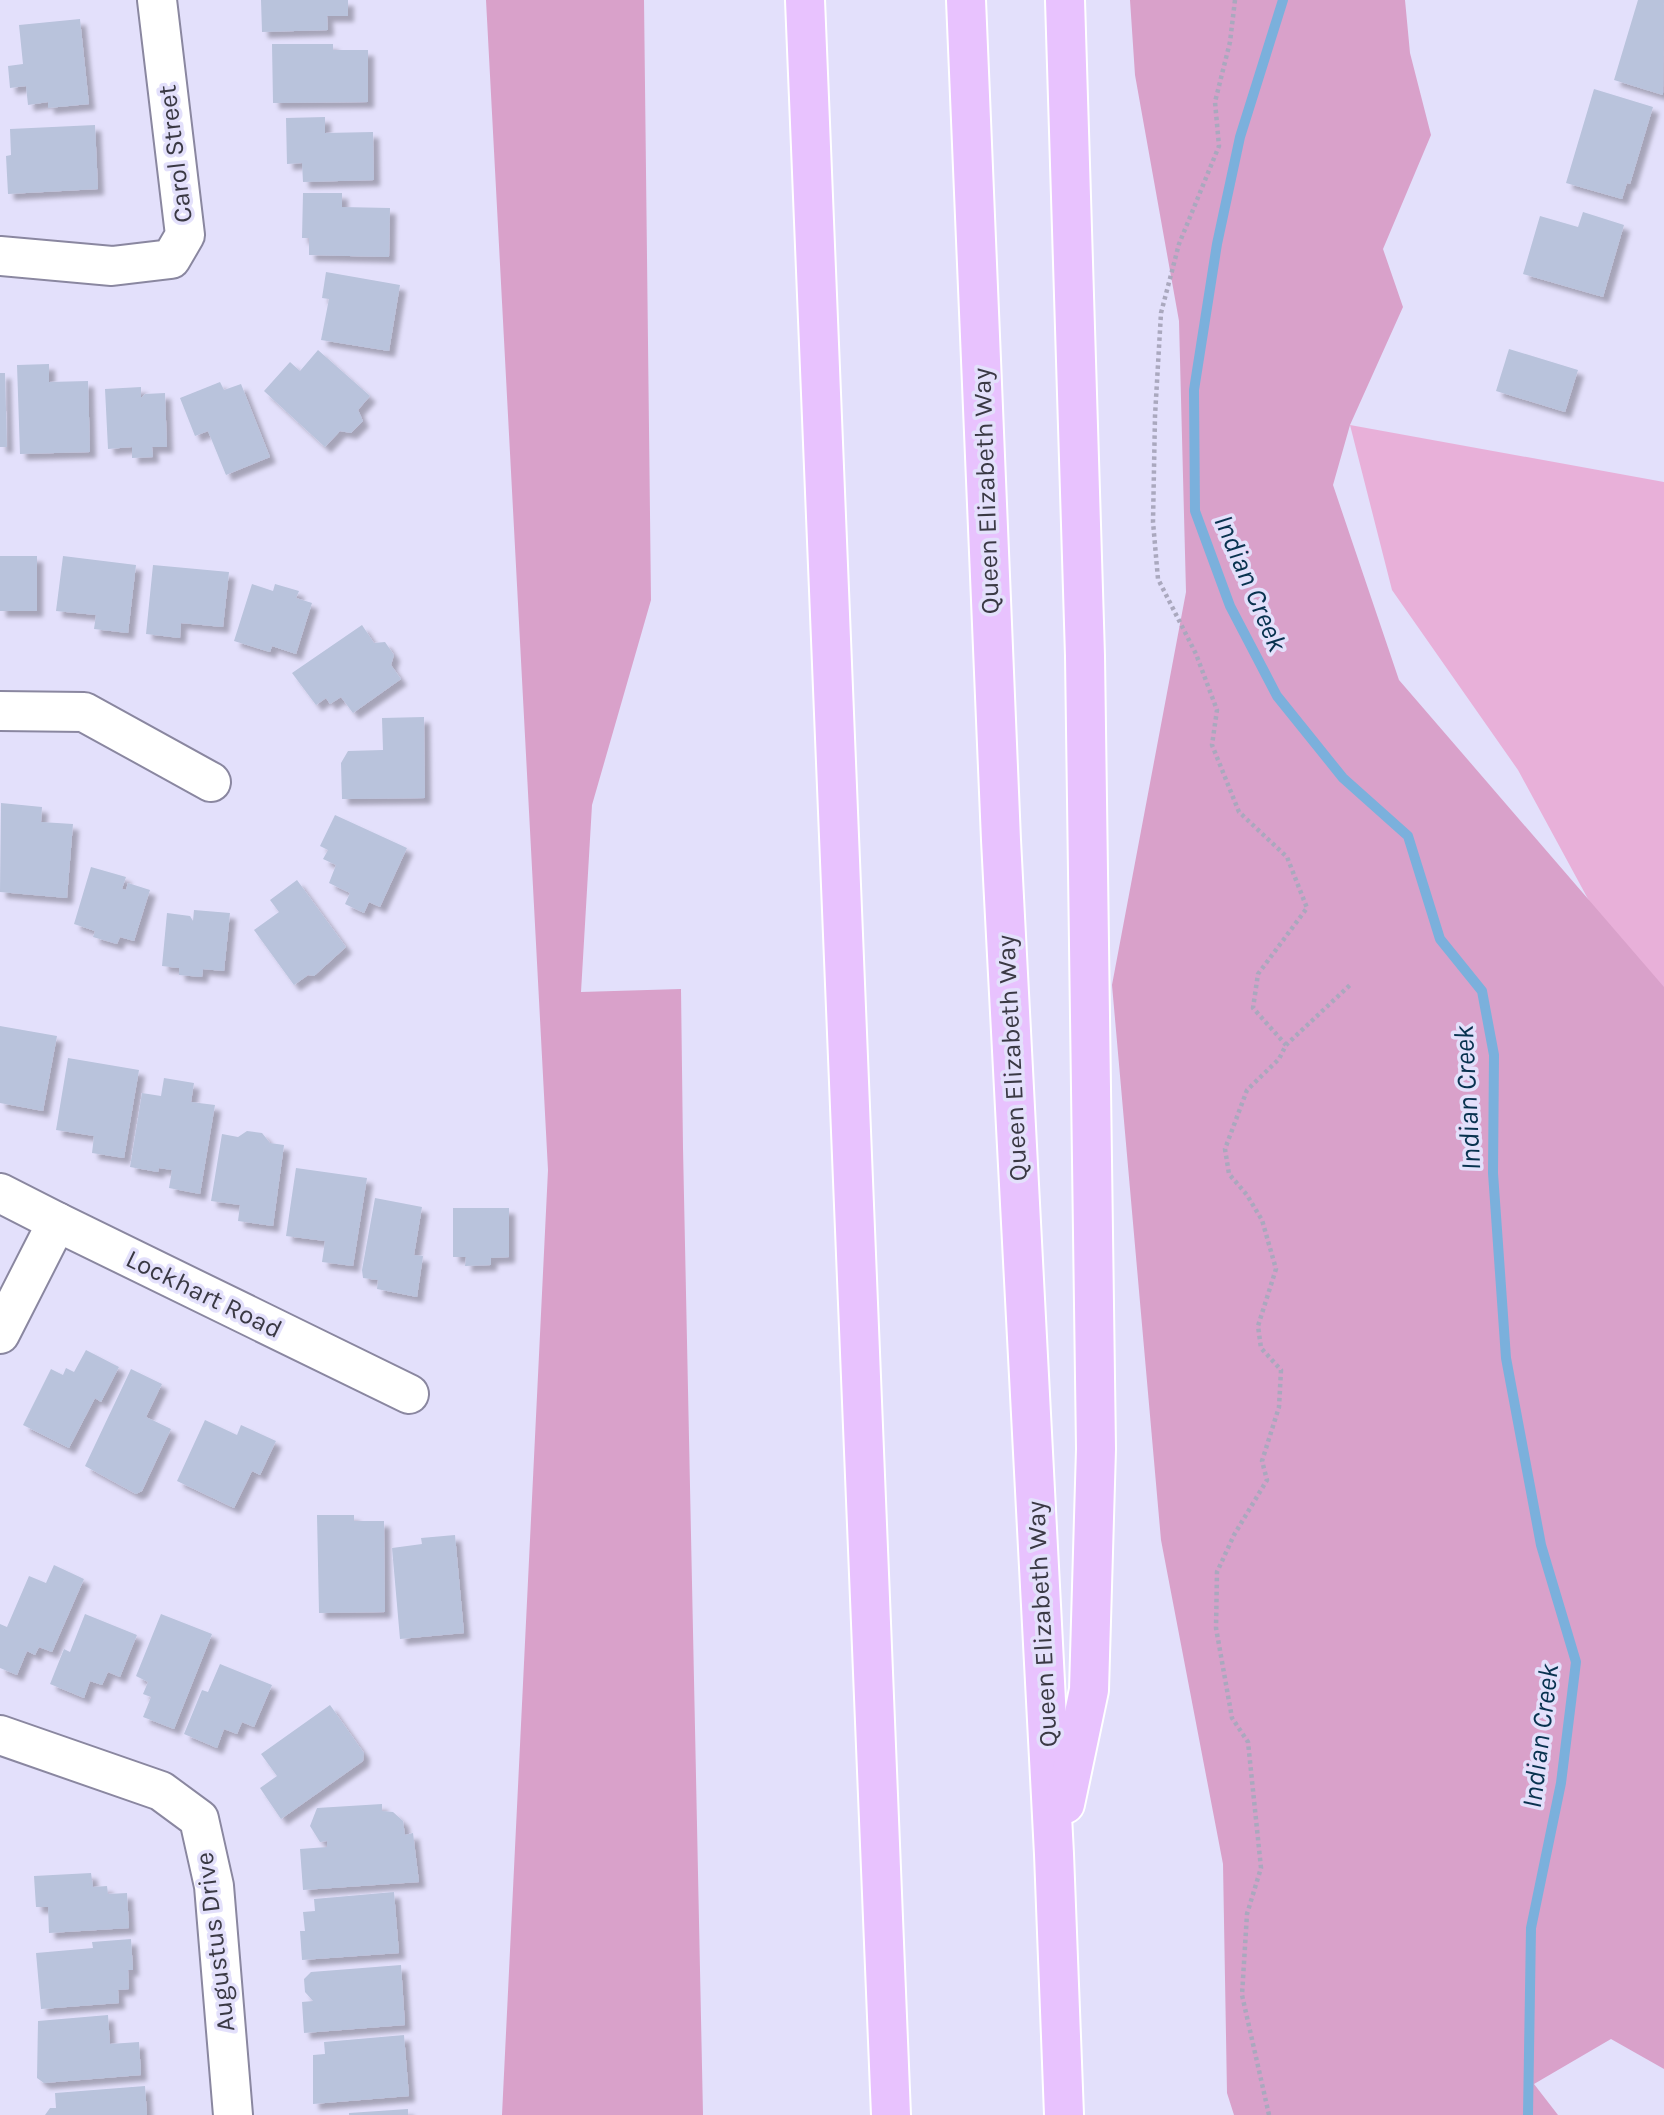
<svg xmlns="http://www.w3.org/2000/svg" width="1664" height="2115" viewBox="0 0 1664 2115" font-family="Karla,sans-serif">
<defs>
<filter id="shadow"><feDropShadow dx="6" dy="6" stdDeviation="2" flood-color="#0004"/></filter>
</defs>
<rect width="100%" height="100%" fill="#e3e0fb"/>
<!-- green -->
<polygon fill="#e8b0d9" points="1350,425 1664,482 1664,1039 1518,770 1392,590"/>
<!-- forest -->
<g fill="#d9a1ca">
<polygon points="486,0 644,0 651,600 592,805 581,992 681,989 683,1148 703,2115 502,2115 548,1170"/>
<polygon points="1130,0 1405,0 1410,53 1431,135 1383,249 1403,307 1350,425 1333,485 1399,680 1664,987 1664,2069 1611,2039 1534,2084 1558,2115 1234,2115 1227,2093 1223,1864 1161,1540 1112,985 1186,592 1179,321 1135,75"/>
</g>
<g fill="none" stroke-linecap="round" stroke-linejoin="round">
<!-- stream -->
<polyline stroke="#7bb0dc" stroke-width="10" points="1283,0 1240,137 1217,244 1194,390 1195,511 1230,606 1277,696 1343,778 1408,836 1440,939 1482,991 1494,1055 1493,1173 1506,1358 1541,1545 1576,1662 1561,1783 1531,1928 1528,2115"/>
</g>
<!-- building -->
<g fill="#b9c3dc" filter="url(#shadow)">
<polygon points="261,0 348,0 348,16 327,16 328,30 262,32"/>
<polygon points="1638,0 1664,0 1663,95 1614,80"/>
<polygon points="80,19 89,104 48,108 48,102 28,105 26,86 10,88 8,66 23,64 19,25"/>
<polygon points="272,44 333,44 333,50 368,50 368,102 273,103"/>
<polygon points="1594,89 1653,107 1630,184 1627,183 1622,199 1566,183"/>
<polygon points="325,117 325,133 373,132 374,180 303,182 302,163 287,164 286,118"/>
<polygon points="95,125 98,189 8,194 6,156 11,155 10,129"/>
<polygon points="303,193 342,193 342,207 390,208 389,257 309,255 309,238 302,238"/>
<polygon points="1583,212 1624,225 1603,297 1523,274 1540,216 1578,227"/>
<polygon points="326,272 400,285 389,351 321,340 329,299 322,298"/>
<polygon points="1509,349 1578,370 1565,412 1496,391"/>
<polygon points="318,350 370,396 358,410 363,421 351,433 340,431 325,447 264,391 290,362 300,371"/>
<polygon points="49,364 49,382 88,381 90,452 20,454 17,365"/>
<polygon points="0,373 5,373 7,447 0,447"/>
<polygon points="220,382 224,390 241,384 270,457 226,475 208,431 195,436 180,398"/>
<polygon points="141,387 141,398 145,394 165,393 167,447 152,447 153,457 132,458 132,447 108,449 105,389"/>
<rect x="0" y="556" width="37" height="55"/>
<polygon points="63,556 136,565 128,633 94,629 96,615 56,611"/>
<polygon points="153,565 229,572 223,627 181,623 180,638 146,634"/>
<polygon points="252,584 273,591 275,584 299,591 296,598 312,603 296,654 272,646 270,652 234,641"/>
<polygon points="362,625 374,643 385,642 394,655 391,665 401,679 353,713 341,697 330,704 326,698 316,705 292,673"/>
<polygon points="424,717 425,798 342,799 341,763 348,751 383,750 382,718"/>
<polygon points="1,803 42,807 41,822 73,824 67,898 0,892"/>
<polygon points="335,815 407,848 380,907 369,902 364,913 345,904 350,893 329,883 336,865 323,859 328,850 320,846"/>
<polygon points="91,867 126,877 122,889 126,890 128,883 150,890 134,941 120,937 117,944 93,937 95,931 74,924"/>
<polygon points="297,880 346,947 314,976 308,975 294,985 254,930 279,912 270,900"/>
<polygon points="194,910 230,913 224,971 203,969 202,977 179,975 179,968 162,966 167,913 190,916 193,921"/>
<polygon points="0,1026 57,1036 43,1111 0,1103"/>
<polygon points="68,1058 139,1070 124,1158 92,1153 94,1136 56,1130"/>
<polygon points="164,1078 194,1083 191,1102 215,1105 200,1194 169,1188 172,1170 159,1168 158,1172 130,1167 142,1093 161,1096"/>
<polygon points="247,1131 262,1133 270,1143 284,1145 273,1226 238,1221 240,1205 211,1201 222,1134 238,1137"/>
<polygon points="296,1168 367,1178 353,1266 322,1262 325,1241 286,1236"/>
<polygon points="375,1198 422,1207 414,1255 423,1256 417,1297 377,1289 378,1280 363,1278 362,1270"/>
<polygon points="453,1208 509,1208 509,1257 491,1258 491,1265 465,1266 466,1257 453,1257"/>
<polygon points="86,1350 119,1367 101,1402 95,1398 69,1448 23,1425 51,1369 63,1375 66,1368 74,1372"/>
<polygon points="131,1369 162,1384 146,1417 171,1429 142,1491 136,1494 85,1466"/>
<polygon points="205,1420 237,1435 241,1425 276,1441 260,1475 252,1471 234,1508 177,1481"/>
<polygon points="317,1515 354,1515 354,1521 384,1521 385,1612 319,1613"/>
<polygon points="455,1535 464,1633 400,1639 392,1548 422,1544 421,1538"/>
<polygon points="54,1565 84,1579 52,1652 39,1647 35,1655 27,1651 17,1675 0,1668 0,1624 7,1627 29,1576 46,1583"/>
<polygon points="85,1614 137,1635 120,1677 108,1672 102,1685 90,1681 84,1698 50,1684 64,1649 70,1652"/>
<polygon points="161,1614 212,1634 174,1729 143,1717 151,1697 143,1694 148,1682 136,1676"/>
<polygon points="220,1664 272,1685 254,1727 242,1722 237,1734 224,1729 217,1748 184,1734 202,1690 208,1692"/>
<polygon points="330,1705 364,1753 363,1761 281,1819 260,1788 277,1776 261,1754"/>
<polygon points="382,1804 382,1811 393,1812 403,1821 405,1835 413,1833 419,1882 303,1890 300,1849 327,1847 327,1841 320,1842 310,1826 317,1808"/>
<polygon points="91,1873 93,1887 107,1886 108,1894 127,1893 129,1928 49,1933 48,1907 36,1907 34,1876"/>
<polygon points="394,1892 399,1953 302,1960 300,1931 305,1931 303,1912 315,1911 314,1899"/>
<polygon points="131,1939 133,1970 128,1970 129,1989 118,1990 119,2003 41,2009 36,1953 93,1948 92,1942"/>
<polygon points="401,1965 405,2025 304,2033 302,2002 313,2001 305,1992 304,1979 311,1972"/>
<polygon points="108,2015 110,2044 139,2042 141,2075 44,2083 37,2078 38,2021"/>
<polygon points="404,2035 409,2096 313,2104 313,2055 325,2054 324,2042"/>
<polygon points="145,2086 147,2115 45,2115 50,2108 56,2108 55,2093"/>
<polygon points="408,2109 408,2115 349,2115 349,2113"/>
</g>
<g fill="none" stroke-linecap="round" stroke-linejoin="round">
<!-- street casing -->
<g stroke="#8a87a0" stroke-width="42">
<g id="street">
<polyline points="0,256 112,266 171,259 185,235 157,0"/>
<polyline points="0,711 84,712 211,782"/>
<polyline points="0,1193 57,1222 409,1394"/>
<polyline points="0,1334 57,1222"/>
<polyline points="0,1735 161,1791 199,1819 214,1886 233,2115"/>
</g>
</g>
<!-- highway casing -->
<g stroke="#fff" stroke-width="42">
<g id="highway">
<polyline points="805,0 891,2115"/>
<polyline points="966,0 1001,840 1054,1854 1064,2115"/>
<polyline points="1065,1804 1089,1690 1096,1449 1085,656 1065,0"/>
</g>
</g>
<!-- path -->
<g stroke="#aaa8be" stroke-width="4.5" stroke-dasharray="3.5 3.5" stroke-linecap="butt">
<polyline points="1235,0 1230,42 1215,102 1219,146 1179,244 1161,313 1155,416 1153,522 1158,579 1196,654 1217,710 1212,745 1239,812 1287,857 1307,908 1258,974 1253,1008 1286,1045"/>
<polyline points="1269,2115 1242,1995 1247,1914 1261,1868 1248,1742 1232,1718 1216,1628 1217,1572 1234,1535 1267,1480 1262,1461 1279,1407 1281,1370 1261,1348 1258,1326 1276,1269 1262,1220 1247,1195 1229,1174 1225,1149 1247,1090 1279,1059 1286,1045 1350,985"/>
</g>
<!-- street -->
<use href="#street" stroke="#fff" stroke-width="38"/>
<!-- highway -->
<use href="#highway" stroke="#e8c2fe" stroke-width="38"/>
</g>
<g text-anchor="middle" dominant-baseline="central" stroke-width="7" stroke-linejoin="round" paint-order="stroke">
<!-- street labels -->
<g font-size="26" fill="#3a3944" stroke="#e3e0fb">
<text transform="translate(175 154) rotate(-97)">Carol Street</text>
<text transform="translate(986 491) rotate(-92)">Queen Elizabeth Way</text>
<text transform="translate(1012 1058) rotate(-93)">Queen Elizabeth Way</text>
<text transform="translate(204 1294) rotate(26)">Lockhart Road</text>
<text transform="translate(1042 1624) rotate(-93)">Queen Elizabeth Way</text>
<text transform="translate(215 1942) rotate(-97)">Augustus Drive</text>
</g>
<!-- water labels -->
<g font-size="28" font-style="italic" fill="#08324f" stroke="#e3e0fb">
<text transform="translate(1251 583) rotate(67)">Indian Creek</text>
<text transform="translate(1467 1098) rotate(-93)">Indian Creek</text>
<text transform="translate(1540 1736) rotate(-83)">Indian Creek</text>
</g>
</g>
</svg>
